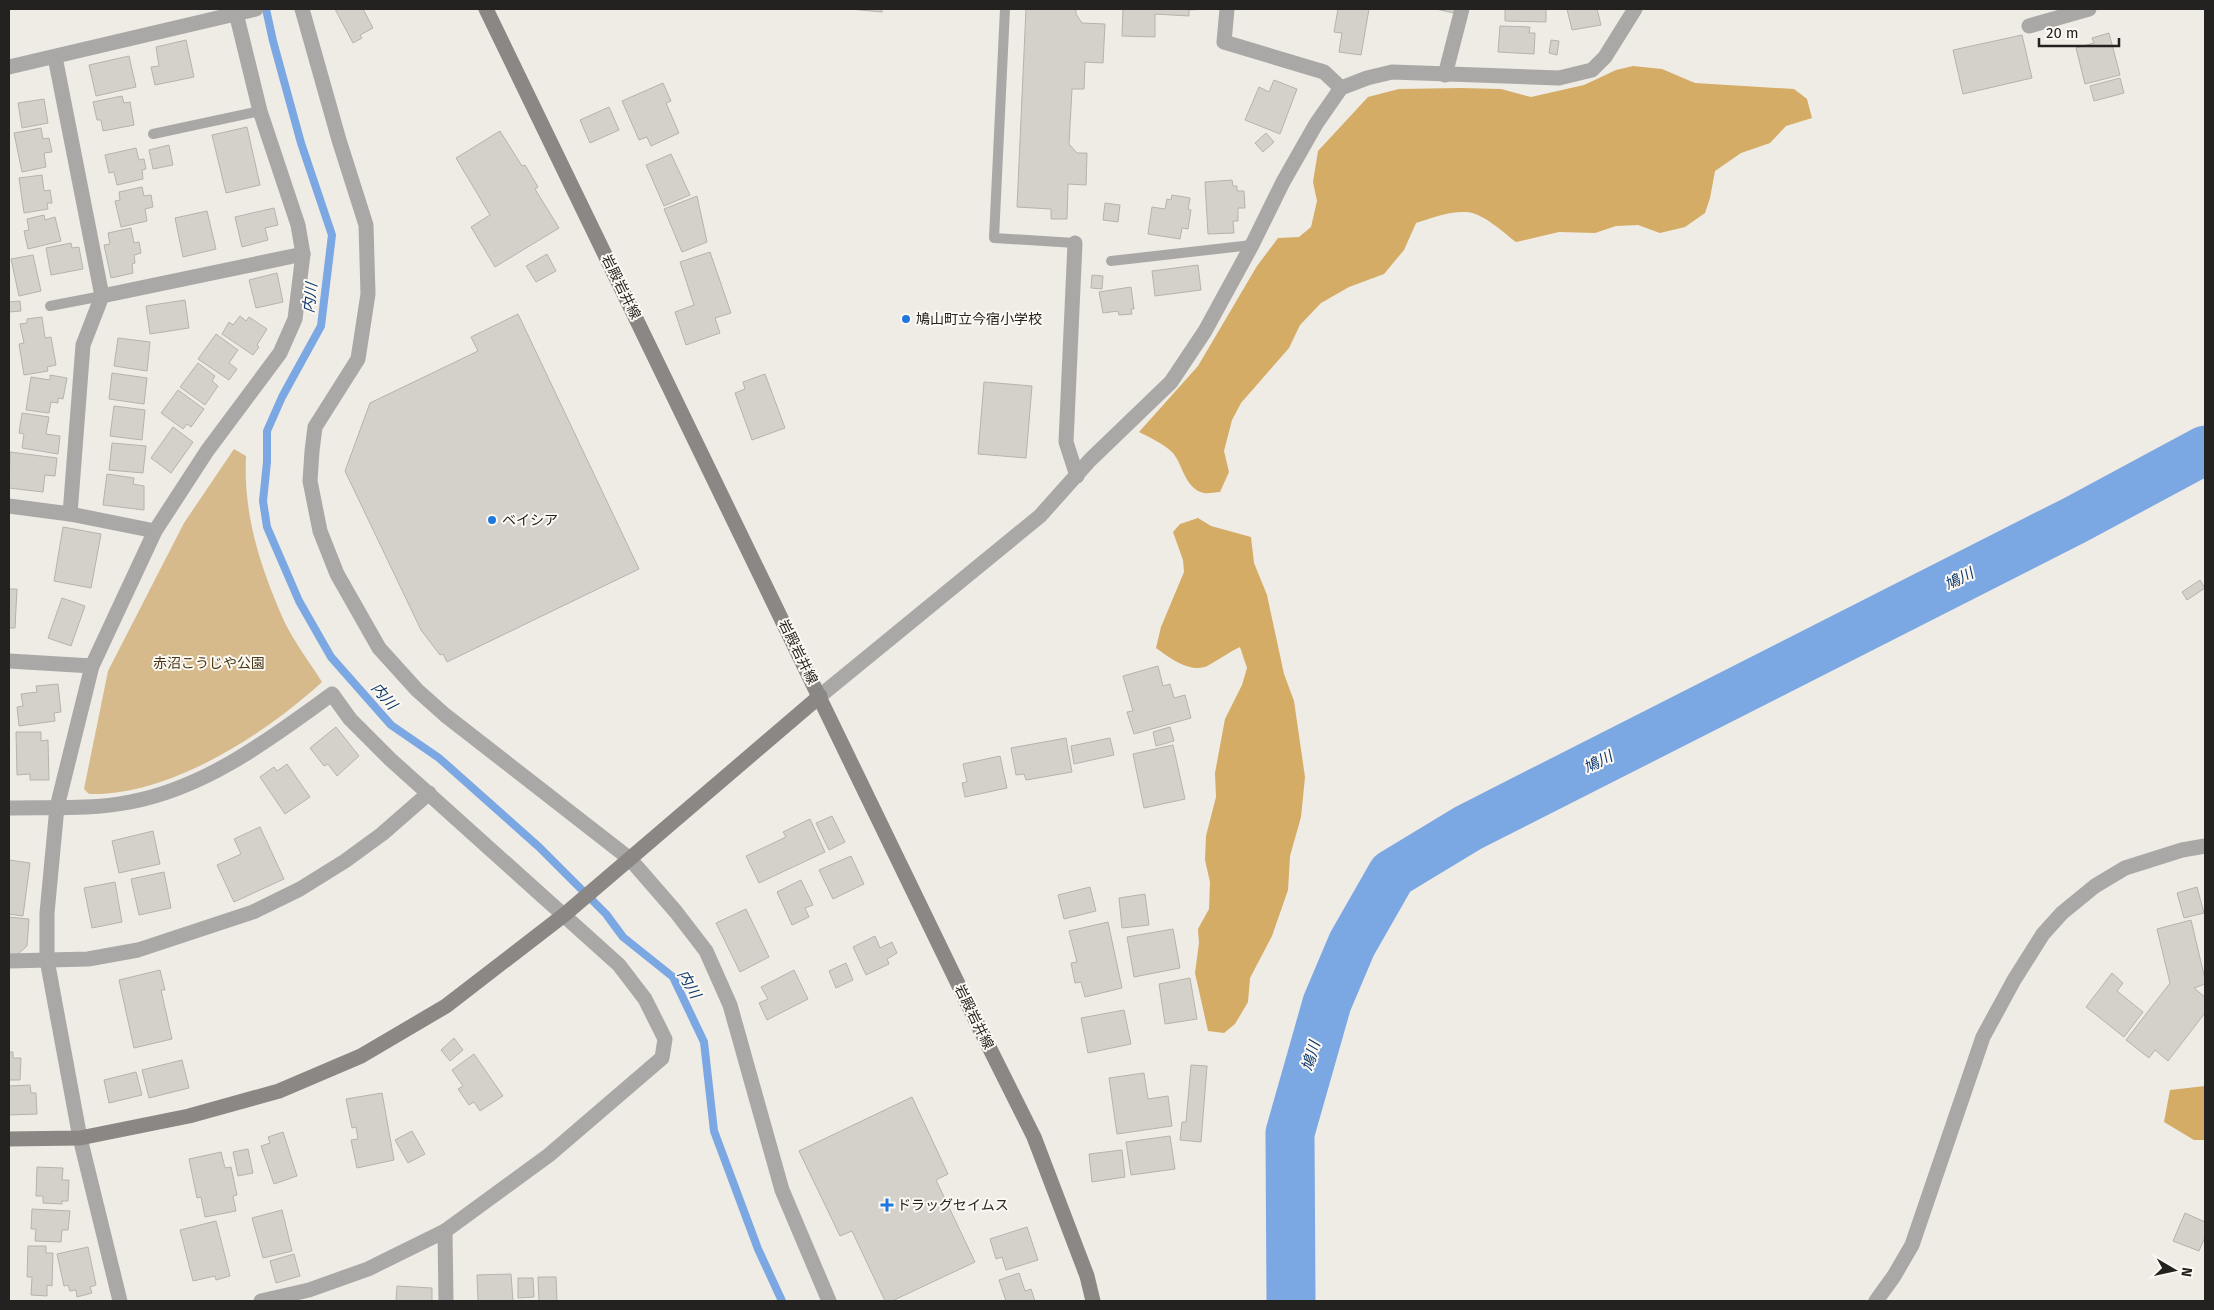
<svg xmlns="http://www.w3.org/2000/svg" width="2214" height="1310" viewBox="0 0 2214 1310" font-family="'Fira Sans','Noto Sans JP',sans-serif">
<rect width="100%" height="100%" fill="#efebe5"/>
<!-- green -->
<path fill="#d6ba8b" d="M234 449 246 456C243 516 261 569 285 623 295 643 310 663 322 682 264 735 170 796 89 794L84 789 108 671 184 523Z"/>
<!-- forest -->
<g fill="#d4ac66">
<path d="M1633 66 1662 69 1695 83 1794 89 1807 99 1812 118 1786 126 1770 143 1741 153 1715 171 1710 198 1705 213 1685 227 1660 233 1638 225 1616 226 1595 233 1559 232 1516 242C1504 233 1482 212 1466 212 1450 211 1431 218 1416 223L1404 250 1384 274 1349 287 1321 303 1300 325 1289 348 1241 403 1232 420 1224 451 1229 472 1220 492C1215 492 1208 494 1204 493 1185 489 1183 465 1173 453 1164 444 1151 438 1139 432L1198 366 1257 266 1278 238 1299 237 1311 227 1317 201 1313 182 1318 151 1368 97 1399 89 1460 88 1501 89 1531 97 1584 85 1616 70Z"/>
<path d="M1198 518 1211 526 1251 537 1254 563 1267 595 1284 674 1294 701 1305 777 1301 817 1290 856 1288 890 1272 936 1250 978 1248 1002 1235 1024 1224 1033 1208 1031 1195 973 1199 943 1198 929 1209 909 1210 882 1205 860 1206 836 1216 797 1215 773 1225 719 1242 685 1247 668 1240 647C1229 652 1220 659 1209 665 1192 675 1170 658 1156 648L1161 627 1184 572 1183 560 1173 532 1180 524Z"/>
<polygon points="2205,1086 2205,1140 2194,1140 2164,1122 2170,1090"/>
</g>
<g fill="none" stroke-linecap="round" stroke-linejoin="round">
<!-- stream -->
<polyline stroke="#7ba7e3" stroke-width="8" points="266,9 273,41 301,143 332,235 321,326 282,397 267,431 267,462 263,501 267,527 299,601 331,657 391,725 439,758 539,847 606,914 623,937 673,977 704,1042 714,1131 758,1249 782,1301"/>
<!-- river -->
<polyline stroke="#7ba7e3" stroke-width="49" points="1291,1301 1290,1133 1327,1003 1352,944 1392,874 1468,828 2075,520 2205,450"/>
</g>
<!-- building -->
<g fill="#d4d1cb" stroke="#b6b3ad">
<polygon points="335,9 363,9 373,28 360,35 362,38 353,43"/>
<polygon points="850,9 882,9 882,12"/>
<polygon points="1026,9 1076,9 1076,14 1082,23 1105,24 1103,63 1085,62 1084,89 1072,89 1069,144 1077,153 1087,153 1086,185 1068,184 1067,219 1051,219 1051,209 1017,207"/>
<polygon points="1123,9 1207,9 1189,10 1189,16 1155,14 1155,37 1122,36"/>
<polygon points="1338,9 1369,9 1361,55 1339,52 1342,33 1334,32"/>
<polygon points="1436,9 1455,9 1454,13"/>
<polygon points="1505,9 1546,9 1546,22 1505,21"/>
<polygon points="1567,9 1597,9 1601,25 1572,30"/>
<polygon points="1500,26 1530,27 1529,33 1535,33 1534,54 1498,52"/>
<polygon points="2109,33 2120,75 2085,84 2076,48 2094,43 2092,38"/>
<polygon points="2022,35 2032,78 1963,94 1953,50"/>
<polygon points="186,40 194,77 155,85 151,67 159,66 156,47"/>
<polygon points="1551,40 1559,41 1557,55 1549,53"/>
<polygon points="129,56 136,87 96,96 89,65"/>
<polygon points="2120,78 2124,93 2094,101 2090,86"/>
<polygon points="1274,80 1297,89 1280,134 1245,120 1259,87 1269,92"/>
<polygon points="663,83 671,101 666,103 679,133 651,146 647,137 639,140 622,101"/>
<polygon points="122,96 124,103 130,102 134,125 103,131 101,120 97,120 93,102"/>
<polygon points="44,99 48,123 22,128 18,103"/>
<polygon points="609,107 619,130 590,143 580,120"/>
<polygon points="247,127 260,185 226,193 212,135"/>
<polygon points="41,128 43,139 49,138 52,152 44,153 46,167 22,172 14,133"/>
<polygon points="500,131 522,166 525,165 538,187 535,189 559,228 495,267 471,227 490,215 456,158"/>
<polygon points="1266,133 1274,142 1263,152 1255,143"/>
<polygon points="169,145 173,165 153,169 149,150"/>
<polygon points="136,148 139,160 144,159 146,169 142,170 143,179 117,185 114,172 109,173 105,155"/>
<polygon points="671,154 690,195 664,206 646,165"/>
<polygon points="42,175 44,191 50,190 52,203 47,203 48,209 24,213 19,178"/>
<polygon points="1232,180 1233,186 1237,186 1237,191 1244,191 1245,208 1238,208 1238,221 1233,221 1234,233 1208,234 1205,182"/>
<polygon points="142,187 144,196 151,195 153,207 145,209 147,221 121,227 115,201 120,200 119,192"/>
<polygon points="1172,195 1190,198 1188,209 1191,210 1188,229 1182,228 1180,239 1148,234 1152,207 1165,209 1167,199 1171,200"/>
<polygon points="697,196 707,242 682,252 664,209"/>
<polygon points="1105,203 1120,205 1118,222 1103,220"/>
<polygon points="274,208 278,225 265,228 268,240 242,247 235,217"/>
<polygon points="207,211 216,249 183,257 175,218"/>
<polygon points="44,215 45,220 55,217 61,241 28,249 24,231 29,230 27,219"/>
<polygon points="131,228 134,243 139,242 141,253 134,255 135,263 132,264 133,273 111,278 104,245 110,244 108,233"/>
<polygon points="71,243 72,248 79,247 83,269 51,275 46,248"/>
<polygon points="710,252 731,313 715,318 720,333 686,345 675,312 694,305 680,262"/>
<polygon points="547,254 556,271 536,282 526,266"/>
<polygon points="33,255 41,291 19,296 11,259"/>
<polygon points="1198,265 1201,290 1155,296 1152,271"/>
<polygon points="277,273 283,302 256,308 249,280"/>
<polygon points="1092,275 1103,276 1102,289 1091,288"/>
<polygon points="1131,287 1134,309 1131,309 1132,314 1119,315 1118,311 1103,313 1099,292"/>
<polygon points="185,300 189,328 150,334 146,306"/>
<polygon points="20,301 21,311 9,312 9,302"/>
<polygon points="518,314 639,569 447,662 443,654 440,655 421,630 345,471 370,403 478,351 471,337"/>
<polygon points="240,316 246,321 249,317 267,329 257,345 259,347 253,355 222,334 229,322 233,325"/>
<polygon points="42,317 45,338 51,337 56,365 47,367 48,371 24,375 19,344 24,343 20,324 27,323 27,319"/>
<polygon points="216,334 238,350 229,363 237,369 229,380 198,359"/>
<polygon points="118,338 150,342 147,371 114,366"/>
<polygon points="198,363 215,376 212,381 218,386 205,405 180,387"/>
<polygon points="112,373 147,378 144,404 109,399"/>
<polygon points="765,374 785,428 752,440 735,393 745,389 743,382"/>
<polygon points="50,375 67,378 63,399 58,398 58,403 51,402 49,413 26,410 31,377 50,380"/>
<polygon points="984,382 1032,386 1026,458 978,454"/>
<polygon points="178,390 204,409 191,427 187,424 183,429 161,413"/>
<polygon points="114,406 145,410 142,440 110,436"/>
<polygon points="22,413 49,417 46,434 60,436 58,454 22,448 24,434 19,433"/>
<polygon points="173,427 193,442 171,473 151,458"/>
<polygon points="112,443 146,446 143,473 109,470"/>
<polygon points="10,452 57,458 55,476 45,475 43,492 9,488"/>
<polygon points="107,474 134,478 133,484 144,486 144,510 103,505"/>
<polygon points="63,527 101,534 91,588 54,581"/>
<polygon points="2200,580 2205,588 2187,600 2182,592"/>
<polygon points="9,589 17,589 15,628 9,628"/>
<polygon points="62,598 85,606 71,646 48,638"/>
<polygon points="1158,666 1163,686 1170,684 1174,698 1185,695 1191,718 1134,734 1127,712 1133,711 1123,676"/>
<polygon points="58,684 61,712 54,713 55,721 19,726 17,707 23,706 21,694 37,692 36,686"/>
<polygon points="336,727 359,756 337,776 328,764 324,766 310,748"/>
<polygon points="1170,727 1174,741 1156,746 1153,732"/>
<polygon points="16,732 41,732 41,741 48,740 49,780 30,780 30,774 17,775"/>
<polygon points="1066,738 1072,772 1026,780 1024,774 1016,775 1011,748"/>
<polygon points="1110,738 1114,755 1074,764 1071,746"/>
<polygon points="1173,745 1185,799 1144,808 1133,754"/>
<polygon points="1000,756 1007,788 965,797 962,783 967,782 963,764"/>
<polygon points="287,764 310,797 285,814 260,777 274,767 277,771"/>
<polygon points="832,816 845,842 829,850 816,823"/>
<polygon points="810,819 825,852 759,883 746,856 786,837 783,832"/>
<polygon points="260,827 284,879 234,902 217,865 241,854 234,839"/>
<polygon points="153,831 160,864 119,873 112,841"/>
<polygon points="851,856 864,884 833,899 819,870"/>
<polygon points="9,860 30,863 23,916 9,914"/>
<polygon points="164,872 171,908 139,915 131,879"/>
<polygon points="801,880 813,905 805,908 809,917 792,925 777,892"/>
<polygon points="115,882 122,922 92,928 84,888"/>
<polygon points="1090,887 1096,911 1064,919 1058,895"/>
<polygon points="2197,887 2204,913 2184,918 2177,893"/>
<polygon points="1145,894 1149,925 1122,928 1119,898"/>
<polygon points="746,909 769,957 740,972 716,923"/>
<polygon points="9,917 29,919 27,946 18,954 9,954"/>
<polygon points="2191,920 2205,979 2205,984 2194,988 2205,997 2205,1013 2168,1061 2155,1050 2149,1058 2126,1040 2170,983 2157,929"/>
<polygon points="1108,922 1122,988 1085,997 1081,982 1075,983 1071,963 1077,962 1069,931"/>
<polygon points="1173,929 1180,968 1134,977 1127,937"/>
<polygon points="875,936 880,948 892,942 897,953 887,959 889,964 866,975 853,947"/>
<polygon points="846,963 853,980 836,988 829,971"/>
<polygon points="160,970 165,990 161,990 172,1039 134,1048 119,980"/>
<polygon points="794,970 808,999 767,1020 759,1003 768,999 761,987"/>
<polygon points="2112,973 2123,983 2117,991 2143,1012 2124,1037 2086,1007"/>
<polygon points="1190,978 1197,1019 1165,1024 1159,984"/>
<polygon points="1124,1010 1131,1044 1088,1053 1081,1018"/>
<polygon points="454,1038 463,1050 450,1061 441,1050"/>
<polygon points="9,1052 13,1052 13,1058 21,1058 20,1080 9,1080"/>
<polygon points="474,1054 503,1096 480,1111 474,1102 469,1105 458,1089 463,1086 452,1070"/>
<polygon points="182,1060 189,1088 149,1098 142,1070"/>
<polygon points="1191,1065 1207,1066 1201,1142 1180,1140 1182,1122 1186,1122"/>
<polygon points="136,1072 142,1095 109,1103 104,1080"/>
<polygon points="1144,1073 1148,1099 1168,1096 1172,1126 1117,1134 1109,1078"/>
<polygon points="30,1085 31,1093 36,1093 37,1114 9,1115 9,1086"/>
<polygon points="382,1093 394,1160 357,1168 351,1140 358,1139 356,1127 352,1128 346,1099"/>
<polygon points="912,1097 948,1174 936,1180 975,1262 892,1301 885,1301 852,1231 840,1236 799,1151"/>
<polygon points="412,1131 425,1154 408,1163 395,1140"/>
<polygon points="283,1132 297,1176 274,1184 261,1146 270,1143 268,1137"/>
<polygon points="1170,1136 1175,1169 1131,1175 1126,1142"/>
<polygon points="248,1149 253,1173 238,1176 233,1152"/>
<polygon points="1122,1150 1125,1177 1092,1182 1089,1154"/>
<polygon points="221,1152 225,1168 231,1167 237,1195 233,1196 236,1211 205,1217 201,1197 197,1198 189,1159"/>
<polygon points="37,1167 63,1168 62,1180 69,1180 68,1201 62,1201 62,1204 43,1203 43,1196 36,1196"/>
<polygon points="32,1209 70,1211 68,1230 62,1230 61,1242 35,1241 36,1229 31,1229"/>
<polygon points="282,1210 292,1251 263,1258 252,1218"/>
<polygon points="2185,1213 2205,1222 2205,1237 2199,1251 2173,1241"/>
<polygon points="216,1221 230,1276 216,1280 215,1276 193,1281 180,1230"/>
<polygon points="1027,1227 1038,1260 1006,1270 1002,1257 996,1259 990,1239"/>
<polygon points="28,1246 46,1246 46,1253 53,1253 52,1286 47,1285 47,1296 31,1295 32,1277 27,1277"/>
<polygon points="88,1247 96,1285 90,1287 92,1293 77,1297 76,1290 70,1291 68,1285 64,1286 57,1254"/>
<polygon points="294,1254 300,1276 276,1283 270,1261"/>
<polygon points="1019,1273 1025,1291 1031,1289 1035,1301 1006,1301 999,1280"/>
<polygon points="511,1274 513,1301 478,1301 477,1275"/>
<polygon points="538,1277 556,1277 557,1301 533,1301 539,1301"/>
<polygon points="518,1278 533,1278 534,1297 518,1298"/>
<polygon points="397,1286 432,1288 432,1301 396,1301"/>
</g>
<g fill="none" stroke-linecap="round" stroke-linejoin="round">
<!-- lane -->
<g stroke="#aaa8a6" stroke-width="10">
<polyline points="1005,9 994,238 1075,243"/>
<polyline points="153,134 260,111"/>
<polyline points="1111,261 1252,245"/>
<polyline points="50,306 102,296"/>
</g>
<!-- street -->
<g stroke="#aaa8a6" stroke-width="15">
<polyline points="302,9 339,140 366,225 368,294 358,359 315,427 312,451 310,481 320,531 337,574 379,648 417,690 445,715 630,859 676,912 706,951 730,1005 782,1190 829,1301"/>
<polyline points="1227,9 1224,42 1324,72 1341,88"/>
<polyline points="2029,26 2089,9"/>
<polyline points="55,57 102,296 303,254"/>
<polyline points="9,67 256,9"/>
<polyline points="1445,75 1462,9"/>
<polyline points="1075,243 1066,442 1077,476"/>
<polyline points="9,506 70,514 155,531"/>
<polyline points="70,514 83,345 102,296"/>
<polyline points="9,661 92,666"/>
<polyline points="820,696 1040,516 1090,460 1171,382 1205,331 1252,245 1283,182 1316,124 1341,88 1367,78 1392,72 1559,78 1592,70 1605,57 1635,9"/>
<path d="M9 808C49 807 90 810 130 802 206 788 270 739 332 694L350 719 391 760 619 965 645 999 665 1039 662 1058 549 1155 445 1231 368 1269 309 1290 261 1301"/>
<polyline points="9,961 88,959 138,950 253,912 300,889 345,861 382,834 429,793"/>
<polyline points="445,1231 446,1301"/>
<polyline points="120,1301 80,1138 47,960 47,913 57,807 92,666 155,531 207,451 280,353 295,319 303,254 298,225 260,111 235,9"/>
<polyline points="1876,1301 1894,1276 1912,1245 1983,1037 2014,980 2043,934 2062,913 2095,886 2125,868 2182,850 2205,846"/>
</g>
<!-- secondary -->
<g stroke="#8a8784" stroke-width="15">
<polyline points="486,9 976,1021 1034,1137 1087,1276 1093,1301"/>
<polyline points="9,1139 80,1138 189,1116 279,1091 361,1056 446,1006 564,915 820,696"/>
</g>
</g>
<!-- markers -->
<g fill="#1f77e1" stroke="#fcf8f2" stroke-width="2">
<circle cx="906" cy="319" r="5"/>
<circle cx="492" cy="520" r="5"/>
<path d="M884.5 1197.5h5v5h5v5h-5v5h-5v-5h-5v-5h5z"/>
</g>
<g text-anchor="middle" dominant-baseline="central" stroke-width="4" stroke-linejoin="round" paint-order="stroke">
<!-- street labels -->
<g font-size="14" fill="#242220" stroke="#fcf8f2">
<text transform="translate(621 287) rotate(64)">岩殿岩井線</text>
<text transform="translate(798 652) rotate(64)">岩殿岩井線</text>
<text transform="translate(974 1017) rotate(64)">岩殿岩井線</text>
</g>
<!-- poi labels -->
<g font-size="14" fill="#242220" stroke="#fcf8f2" text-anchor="start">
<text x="916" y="319">鳩山町立今宿小学校</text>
<text x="502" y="520">ベイシア</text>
<text x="897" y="1205">ドラッグセイムス</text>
</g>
<!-- park labels -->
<g font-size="14" fill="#473617" stroke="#fcf8f2">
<text x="209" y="663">赤沼こうじや公園</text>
</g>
<!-- water labels -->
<g font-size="15" font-style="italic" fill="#0c386e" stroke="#fcf8f2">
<text transform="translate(310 298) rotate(-83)">内川</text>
<text transform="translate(1959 579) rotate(-27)">鳩川</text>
<text transform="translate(384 696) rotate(49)">内川</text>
<text transform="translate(1598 762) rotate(-27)">鳩川</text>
<text transform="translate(689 984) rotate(60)">内川</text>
<text transform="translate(1311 1056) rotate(-74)">鳩川</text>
</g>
</g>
<!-- border -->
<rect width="2214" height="1310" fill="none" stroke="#242220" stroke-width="20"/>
<!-- north arrow -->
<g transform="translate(2174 1270) rotate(99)" stroke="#fcf8f2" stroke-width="4" paint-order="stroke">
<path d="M0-4L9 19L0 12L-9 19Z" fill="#242220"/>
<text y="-8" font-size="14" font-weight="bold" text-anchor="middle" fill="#242220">N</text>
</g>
<!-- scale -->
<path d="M2039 38v8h80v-8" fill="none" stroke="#242220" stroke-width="2.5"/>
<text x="2046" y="38" font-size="15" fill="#242220" stroke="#fcf8f2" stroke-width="4" paint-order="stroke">20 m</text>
</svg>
